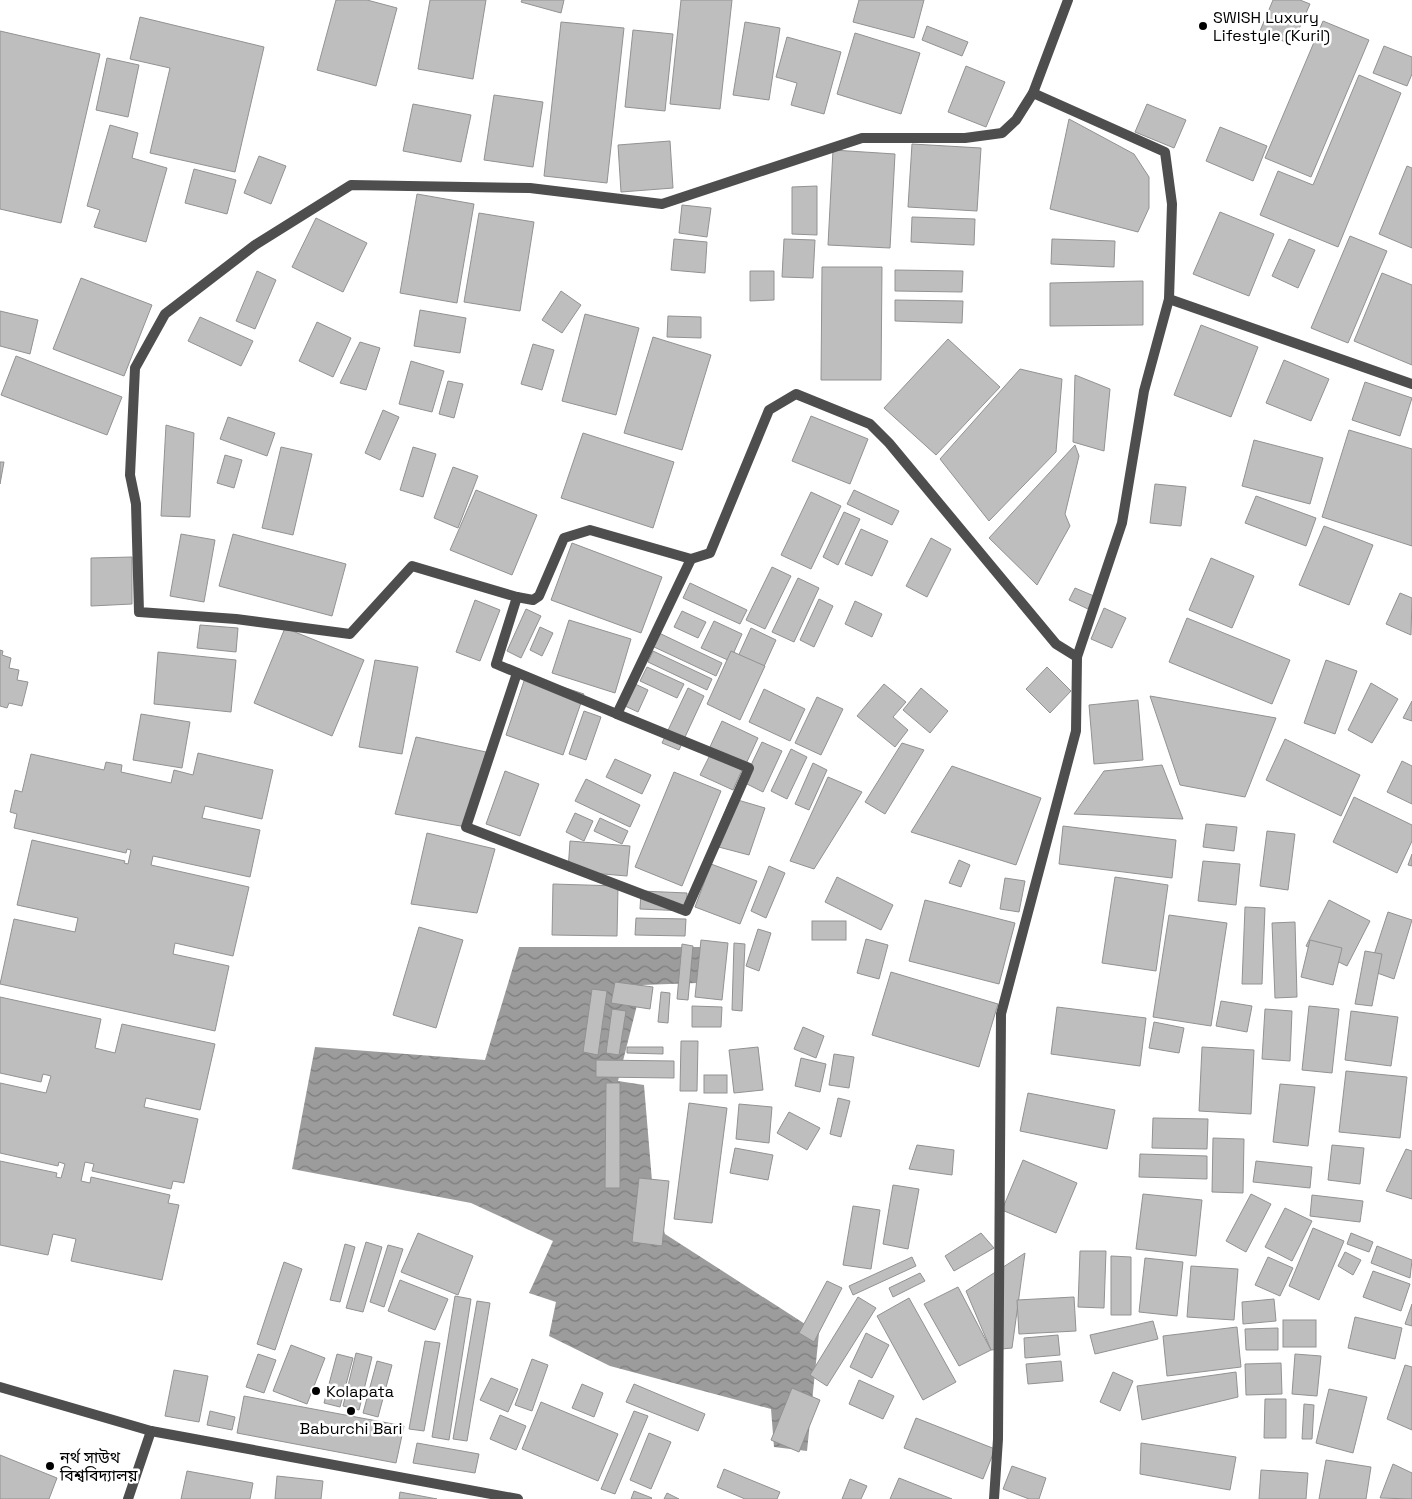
<svg xmlns="http://www.w3.org/2000/svg" width="1412" height="1499" viewBox="0 0 1412 1499" font-family="'Space Grotesk','Noto Sans Bengali',sans-serif">
<defs>
<pattern id="water-waves" width="16" height="10" patternUnits="userSpaceOnUse" patternTransform="scale(1.25)"><rect width="16" height="10" fill="#9c9c9c"/><path d="M0 5q4-4 8 0t8 0" fill="none" stroke="#7d7d7d"/></pattern>
</defs>
<rect width="100%" height="100%" fill="#fff"/>
<!-- water -->
<polygon fill="url(#water-waves)" points="519,947 724,947 724,982 642,985 618,1081 644,1085 653,1193 665,1234 819,1333 807,1451 774,1447 771,1409 610,1366 549,1336 556,1302 529,1293 553,1241 471,1203 292,1169 315,1047 485,1060"/>
<!-- building -->
<g fill="#bebebe" stroke="#929292">
<polygon points="336,0 367,0 397,8 376,86 317,70"/>
<polygon points="430,0 486,0 473,79 418,69"/>
<polygon points="522,0 564,0 561,13 521,2"/>
<polygon points="681,0 732,0 720,109 670,104"/>
<polygon points="859,0 924,0 914,38 853,22"/>
<polygon points="1273,0 1300,0 1310,4 1292,45 1260,31"/>
<polygon points="140,17 264,47 235,172 150,153 170,68 130,59"/>
<polygon points="1323,21 1369,40 1311,177 1265,158"/>
<polygon points="561,22 624,28 607,183 544,176"/>
<polygon points="745,22 780,28 769,100 733,95"/>
<polygon points="927,26 968,42 962,56 922,40"/>
<polygon points="633,30 673,34 665,111 625,107"/>
<polygon points="0,31 100,54 61,223 0,209"/>
<polygon points="855,33 920,53 901,114 837,94"/>
<polygon points="787,37 841,52 824,114 791,105 797,83 776,77"/>
<polygon points="1384,46 1412,57 1412,74 1407,86 1373,73"/>
<polygon points="107,58 139,65 128,117 96,110"/>
<polygon points="966,66 1005,82 986,127 948,112"/>
<polygon points="1359,75 1401,93 1338,247 1260,215 1278,171 1313,185"/>
<polygon points="494,95 543,102 533,167 484,160"/>
<polygon points="413,104 471,115 461,162 403,151"/>
<polygon points="1147,104 1186,120 1174,148 1135,132"/>
<polygon points="1069,119 1134,154 1149,177 1149,208 1138,232 1050,209"/>
<polygon points="110,125 138,133 132,158 167,168 146,242 94,227 100,210 87,206"/>
<polygon points="1220,127 1267,146 1253,181 1206,161"/>
<polygon points="670,141 673,188 621,192 618,145"/>
<polygon points="912,144 981,148 977,211 908,207"/>
<polygon points="833,150 895,154 890,248 828,245"/>
<polygon points="259,156 286,166 271,204 244,193"/>
<polygon points="1407,166 1412,168 1412,248 1379,234"/>
<polygon points="194,169 236,180 227,214 185,203"/>
<polygon points="817,186 817,235 792,234 792,187"/>
<polygon points="417,194 474,204 457,303 400,293"/>
<polygon points="682,205 711,208 707,237 679,233"/>
<polygon points="1220,212 1274,234 1249,296 1193,274"/>
<polygon points="479,213 534,222 520,311 464,302"/>
<polygon points="912,217 975,219 974,245 911,242"/>
<polygon points="316,218 367,243 343,292 292,267"/>
<polygon points="1350,236 1387,251 1348,343 1311,328"/>
<polygon points="674,239 707,242 705,273 671,270"/>
<polygon points="784,239 815,240 813,278 782,277"/>
<polygon points="1052,239 1115,241 1114,267 1051,264"/>
<polygon points="1289,239 1315,250 1298,288 1272,276"/>
<polygon points="822,267 882,267 881,380 821,380"/>
<polygon points="895,270 963,271 962,292 895,291"/>
<polygon points="257,271 276,280 255,329 236,321"/>
<polygon points="750,271 774,271 774,300 750,301"/>
<polygon points="1382,273 1412,285 1412,365 1354,341"/>
<polygon points="81,278 152,305 124,376 53,349"/>
<polygon points="1143,281 1143,325 1050,326 1050,283"/>
<polygon points="561,291 581,305 562,333 542,320"/>
<polygon points="895,300 963,301 962,323 895,321"/>
<polygon points="420,310 466,318 460,353 414,346"/>
<polygon points="0,311 38,320 30,354 0,346"/>
<polygon points="585,314 639,328 616,415 562,401"/>
<polygon points="668,316 701,317 701,338 667,337"/>
<polygon points="200,317 253,341 241,366 188,341"/>
<polygon points="317,322 351,338 333,377 299,361"/>
<polygon points="1201,325 1258,347 1231,417 1174,395"/>
<polygon points="653,337 711,355 682,450 624,433"/>
<polygon points="948,339 1000,387 936,455 884,408"/>
<polygon points="360,342 380,348 366,390 340,383"/>
<polygon points="533,344 554,350 542,390 521,384"/>
<polygon points="16,356 122,397 107,435 1,395"/>
<polygon points="1284,360 1329,379 1311,421 1266,403"/>
<polygon points="411,361 444,371 432,412 399,404"/>
<polygon points="1020,369 1062,379 1056,452 989,521 940,459"/>
<polygon points="1075,375 1110,389 1104,451 1073,442"/>
<polygon points="448,381 463,384 454,418 439,414"/>
<polygon points="1365,382 1412,398 1400,436 1352,420"/>
<polygon points="383,410 399,417 380,460 365,453"/>
<polygon points="811,416 868,439 850,484 792,461"/>
<polygon points="228,417 275,433 267,456 220,439"/>
<polygon points="166,425 194,433 190,517 161,516"/>
<polygon points="1349,430 1412,449 1412,546 1322,517"/>
<polygon points="583,433 674,462 653,528 561,498"/>
<polygon points="1254,440 1323,458 1310,504 1242,486"/>
<polygon points="1075,445 1079,456 1065,514 1070,526 1037,585 989,538"/>
<polygon points="281,447 312,454 293,535 262,528"/>
<polygon points="413,447 436,454 423,497 400,490"/>
<polygon points="225,455 242,460 234,488 217,483"/>
<polygon points="0,462 4,462 0,484"/>
<polygon points="453,467 478,476 458,528 434,518"/>
<polygon points="1155,484 1186,487 1181,526 1150,523"/>
<polygon points="476,490 537,515 512,575 450,550"/>
<polygon points="854,490 899,511 892,525 847,504"/>
<polygon points="811,492 841,506 811,569 781,555"/>
<polygon points="1256,496 1316,518 1306,546 1245,523"/>
<polygon points="844,512 860,519 838,565 823,557"/>
<polygon points="1324,526 1373,545 1349,605 1299,585"/>
<polygon points="861,529 888,541 872,576 845,564"/>
<polygon points="181,534 215,540 204,602 170,596"/>
<polygon points="233,534 346,564 332,616 219,586"/>
<polygon points="931,538 951,549 927,597 906,586"/>
<polygon points="572,543 662,577 641,633 551,600"/>
<polygon points="132,557 132,604 91,606 91,558"/>
<polygon points="1211,558 1254,576 1232,628 1189,610"/>
<polygon points="772,567 791,576 765,629 746,620"/>
<polygon points="798,578 819,588 794,642 772,632"/>
<polygon points="690,583 747,610 740,624 683,598"/>
<polygon points="1075,588 1094,596 1088,609 1069,600"/>
<polygon points="1400,593 1412,598 1411,635 1386,624"/>
<polygon points="819,599 833,606 814,647 800,640"/>
<polygon points="475,600 500,610 480,661 456,652"/>
<polygon points="855,601 882,614 872,637 845,624"/>
<polygon points="1104,608 1126,618 1112,648 1091,639"/>
<polygon points="526,609 541,616 521,658 507,651"/>
<polygon points="682,611 706,622 698,638 674,627"/>
<polygon points="1187,618 1290,660 1272,704 1169,662"/>
<polygon points="569,620 631,639 615,693 552,673"/>
<polygon points="714,621 742,634 730,661 701,648"/>
<polygon points="200,625 238,628 236,652 197,648"/>
<polygon points="540,627 553,633 542,656 530,650"/>
<polygon points="285,628 364,660 332,736 254,703"/>
<polygon points="751,628 776,640 752,693 727,681"/>
<polygon points="659,633 722,663 716,676 652,646"/>
<polygon points="0,650 3,651 2,655 11,658 9,668 19,670 17,680 28,682 22,706 9,703 7,708 0,706"/>
<polygon points="653,651 712,679 707,690 648,662"/>
<polygon points="731,651 765,666 740,720 707,704"/>
<polygon points="158,652 236,660 231,712 154,704"/>
<polygon points="375,660 418,667 402,754 359,747"/>
<polygon points="1326,660 1357,671 1335,734 1304,723"/>
<polygon points="647,667 684,684 677,698 640,681"/>
<polygon points="1047,667 1071,691 1050,713 1026,689"/>
<polygon points="526,675 584,694 563,755 506,735"/>
<polygon points="1371,683 1398,699 1372,743 1348,730"/>
<polygon points="635,684 648,690 638,712 625,706"/>
<polygon points="884,684 906,702 893,717 908,730 895,747 857,716"/>
<polygon points="688,688 704,696 679,750 662,743"/>
<polygon points="921,688 948,711 930,733 903,710"/>
<polygon points="764,689 805,709 790,741 749,722"/>
<polygon points="1150,696 1276,718 1245,797 1180,785"/>
<polygon points="817,697 843,709 821,755 795,743"/>
<polygon points="1138,700 1143,760 1094,764 1089,705"/>
<polygon points="1412,701 1412,721 1403,718"/>
<polygon points="584,711 601,717 586,760 569,754"/>
<polygon points="141,714 190,722 182,768 133,760"/>
<polygon points="722,721 758,738 745,766 709,749"/>
<polygon points="416,737 486,752 466,827 395,814"/>
<polygon points="1285,739 1360,775 1341,816 1266,780"/>
<polygon points="762,742 782,751 763,792 743,782"/>
<polygon points="902,743 924,750 885,814 865,802"/>
<polygon points="791,749 807,757 787,799 771,791"/>
<polygon points="198,753 273,770 262,819 205,806 202,818 260,830 250,877 153,856 151,865 249,887 233,956 175,943 173,954 229,966 215,1031 0,984 14,919 75,932 78,918 17,905 32,840 125,861 124,863 128,864 131,850 127,849 126,853 14,828 17,814 10,812 15,790 22,792 31,754 104,770 106,762 122,765 121,772 171,783 174,770 193,775"/>
<polygon points="710,755 742,770 733,790 700,775"/>
<polygon points="615,759 651,775 642,794 606,777"/>
<polygon points="1402,761 1412,766 1412,804 1387,792"/>
<polygon points="813,763 827,770 809,810 795,804"/>
<polygon points="1162,765 1183,819 1074,814 1104,771"/>
<polygon points="952,766 1041,798 1016,865 911,832"/>
<polygon points="505,771 539,784 520,836 486,824"/>
<polygon points="674,772 721,791 682,886 635,867"/>
<polygon points="828,777 862,792 814,869 790,861"/>
<polygon points="586,779 640,805 630,827 575,801"/>
<polygon points="1354,797 1412,825 1412,841 1397,873 1333,842"/>
<polygon points="731,798 765,808 749,855 711,845"/>
<polygon points="575,813 593,821 584,841 566,832"/>
<polygon points="600,818 628,831 622,844 594,831"/>
<polygon points="1206,824 1237,827 1234,851 1203,847"/>
<polygon points="1063,826 1176,840 1172,878 1059,864"/>
<polygon points="1267,831 1295,834 1288,890 1260,886"/>
<polygon points="427,833 495,849 477,913 411,904"/>
<polygon points="570,841 630,846 627,876 568,871"/>
<polygon points="1412,854 1412,866 1408,865"/>
<polygon points="959,860 970,865 961,887 949,883"/>
<polygon points="1203,861 1240,864 1236,905 1198,901"/>
<polygon points="711,864 757,881 740,924 695,907"/>
<polygon points="769,866 785,873 766,918 751,911"/>
<polygon points="837,877 893,905 881,930 825,902"/>
<polygon points="1115,877 1168,885 1156,971 1102,963"/>
<polygon points="1005,878 1025,881 1019,912 1000,909"/>
<polygon points="553,884 618,886 617,936 552,935"/>
<polygon points="641,891 687,893 686,911 640,909"/>
<polygon points="925,900 1015,923 999,984 909,961"/>
<polygon points="1329,900 1370,921 1347,966 1306,946"/>
<polygon points="1245,907 1265,908 1262,984 1242,984"/>
<polygon points="1388,912 1412,920 1394,979 1369,970"/>
<polygon points="1169,915 1227,923 1211,1026 1153,1017"/>
<polygon points="636,918 686,919 685,936 635,935"/>
<rect x="812" y="921" width="34" height="19"/>
<polygon points="1295,922 1297,997 1275,998 1272,923"/>
<polygon points="419,927 463,940 436,1028 393,1015"/>
<polygon points="758,929 771,933 759,971 746,966"/>
<polygon points="866,939 888,945 879,979 857,973"/>
<polygon points="701,940 728,943 722,1000 695,997"/>
<polygon points="1310,940 1342,948 1333,985 1301,977"/>
<polygon points="734,943 745,944 742,1011 732,1010"/>
<polygon points="682,944 693,946 688,1000 677,999"/>
<polygon points="1365,951 1382,954 1372,1006 1355,1004"/>
<polygon points="891,972 998,1004 979,1067 872,1035"/>
<polygon points="615,982 653,987 650,1009 611,1003"/>
<polygon points="592,989 607,991 598,1055 583,1052"/>
<polygon points="661,992 670,993 668,1023 658,1022"/>
<polygon points="0,997 101,1019 95,1048 115,1053 122,1024 215,1044 200,1110 146,1098 144,1107 198,1119 184,1183 173,1181 171,1189 92,1171 94,1164 85,1162 81,1181 90,1183 91,1177 170,1195 168,1203 179,1205 162,1280 71,1261 76,1239 53,1234 48,1255 0,1245 0,1161 57,1173 56,1177 61,1178 65,1164 59,1162 58,1166 0,1153 0,1083 46,1093 51,1076 43,1074 41,1082 0,1073"/>
<polygon points="1221,1001 1252,1006 1247,1032 1216,1026"/>
<polygon points="692,1006 722,1007 721,1027 692,1027"/>
<polygon points="1309,1006 1339,1009 1332,1073 1302,1070"/>
<polygon points="1057,1007 1146,1018 1140,1066 1051,1054"/>
<polygon points="612,1009 626,1011 619,1055 606,1053"/>
<polygon points="1265,1009 1292,1011 1290,1061 1262,1059"/>
<polygon points="1351,1011 1398,1017 1391,1066 1345,1060"/>
<polygon points="1154,1022 1184,1028 1179,1053 1149,1048"/>
<polygon points="803,1027 824,1036 816,1058 794,1049"/>
<polygon points="681,1041 698,1041 697,1091 680,1091"/>
<polygon points="627,1047 663,1047 663,1054 627,1053"/>
<polygon points="758,1047 763,1090 734,1093 729,1050"/>
<polygon points="1202,1047 1254,1050 1251,1114 1199,1111"/>
<polygon points="834,1054 854,1057 849,1088 829,1085"/>
<polygon points="801,1058 826,1064 820,1092 795,1086"/>
<polygon points="596,1060 674,1061 674,1078 596,1077"/>
<polygon points="1346,1071 1407,1077 1400,1138 1339,1132"/>
<rect x="704" y="1075" width="23" height="18"/>
<polygon points="606,1083 620,1083 620,1188 605,1188"/>
<polygon points="1280,1084 1315,1087 1308,1146 1273,1142"/>
<polygon points="1028,1093 1115,1110 1107,1149 1020,1131"/>
<polygon points="838,1098 850,1101 841,1137 830,1134"/>
<polygon points="689,1103 727,1108 712,1223 674,1219"/>
<polygon points="739,1104 772,1107 769,1143 736,1139"/>
<polygon points="789,1112 820,1128 807,1150 777,1133"/>
<polygon points="1153,1118 1208,1119 1207,1149 1152,1148"/>
<polygon points="1213,1138 1244,1139 1243,1193 1212,1192"/>
<polygon points="917,1145 954,1150 952,1175 909,1169"/>
<polygon points="1332,1145 1364,1148 1360,1184 1328,1180"/>
<polygon points="735,1148 773,1155 768,1180 730,1173"/>
<polygon points="1406,1149 1412,1151 1412,1199 1386,1191"/>
<polygon points="1140,1154 1207,1156 1207,1179 1139,1177"/>
<polygon points="1023,1160 1077,1183 1056,1233 1002,1210"/>
<polygon points="1256,1161 1312,1167 1310,1188 1253,1182"/>
<polygon points="639,1178 669,1181 662,1246 632,1242"/>
<polygon points="893,1185 919,1189 908,1249 883,1244"/>
<polygon points="1143,1194 1202,1200 1196,1256 1136,1249"/>
<polygon points="1251,1194 1271,1204 1246,1252 1226,1241"/>
<polygon points="1312,1195 1363,1201 1360,1222 1310,1216"/>
<polygon points="853,1206 880,1210 871,1269 843,1265"/>
<polygon points="1285,1208 1312,1221 1292,1261 1265,1247"/>
<polygon points="1313,1228 1344,1241 1319,1300 1289,1286"/>
<polygon points="418,1233 473,1256 458,1295 401,1272"/>
<polygon points="981,1233 994,1248 954,1271 945,1256"/>
<polygon points="1351,1233 1373,1242 1369,1252 1347,1244"/>
<polygon points="366,1242 382,1247 363,1312 346,1308"/>
<polygon points="345,1244 355,1247 340,1302 330,1300"/>
<polygon points="388,1245 403,1249 384,1307 370,1302"/>
<polygon points="1377,1246 1412,1260 1410,1278 1371,1263"/>
<polygon points="1080,1251 1106,1251 1104,1308 1078,1307"/>
<polygon points="1345,1252 1361,1260 1353,1275 1338,1266"/>
<polygon points="1025,1253 1012,1348 991,1350 966,1291"/>
<polygon points="1111,1256 1131,1257 1131,1315 1111,1315"/>
<polygon points="912,1257 916,1266 853,1295 849,1286"/>
<polygon points="1268,1257 1293,1268 1280,1296 1255,1285"/>
<polygon points="1145,1258 1183,1262 1177,1316 1139,1312"/>
<polygon points="284,1262 302,1269 275,1350 257,1344"/>
<polygon points="1191,1266 1238,1269 1234,1320 1187,1317"/>
<polygon points="1373,1271 1410,1284 1401,1311 1363,1297"/>
<polygon points="920,1273 925,1281 893,1297 889,1288"/>
<polygon points="400,1280 448,1299 435,1330 388,1311"/>
<polygon points="827,1281 842,1288 814,1342 799,1333"/>
<polygon points="958,1287 991,1350 959,1366 924,1304"/>
<polygon points="455,1296 471,1299 449,1440 432,1437"/>
<polygon points="858,1297 876,1308 827,1386 810,1375"/>
<polygon points="1074,1297 1076,1331 1019,1334 1017,1300"/>
<polygon points="909,1298 956,1382 923,1400 877,1316"/>
<polygon points="1274,1299 1276,1321 1243,1324 1242,1302"/>
<polygon points="477,1301 490,1303 467,1441 453,1439"/>
<polygon points="1412,1304 1412,1326 1405,1324"/>
<polygon points="1355,1317 1402,1328 1395,1359 1348,1348"/>
<rect x="1283" y="1320" width="33" height="27"/>
<polygon points="1153,1321 1158,1339 1095,1354 1090,1335"/>
<polygon points="1237,1327 1241,1367 1167,1376 1163,1336"/>
<polygon points="1278,1328 1278,1350 1246,1350 1245,1329"/>
<polygon points="866,1333 889,1345 872,1378 850,1367"/>
<polygon points="1058,1335 1060,1355 1025,1358 1024,1338"/>
<polygon points="425,1341 440,1343 424,1431 409,1429"/>
<polygon points="291,1345 325,1358 307,1404 273,1391"/>
<polygon points="356,1353 372,1357 359,1410 343,1406"/>
<polygon points="258,1354 276,1360 264,1393 246,1387"/>
<polygon points="337,1354 353,1358 340,1407 324,1403"/>
<polygon points="1295,1354 1321,1356 1317,1396 1292,1394"/>
<polygon points="532,1359 548,1365 532,1411 515,1405"/>
<polygon points="377,1361 392,1365 378,1417 363,1413"/>
<polygon points="1061,1361 1063,1381 1028,1384 1026,1364"/>
<polygon points="1281,1363 1282,1394 1246,1395 1245,1364"/>
<polygon points="1405,1365 1412,1367 1412,1430 1387,1419"/>
<polygon points="174,1370 208,1376 199,1422 165,1416"/>
<polygon points="1113,1372 1133,1381 1120,1411 1100,1402"/>
<polygon points="1236,1372 1238,1397 1142,1420 1137,1386"/>
<polygon points="491,1378 518,1389 508,1412 480,1400"/>
<polygon points="859,1380 894,1396 883,1419 849,1404"/>
<polygon points="582,1384 603,1393 594,1417 572,1408"/>
<polygon points="634,1384 705,1414 698,1431 626,1402"/>
<polygon points="792,1388 820,1400 799,1452 771,1440"/>
<polygon points="1329,1389 1367,1397 1353,1453 1316,1443"/>
<polygon points="244,1396 404,1426 396,1463 237,1433"/>
<polygon points="1265,1399 1286,1399 1286,1438 1264,1438"/>
<polygon points="541,1402 618,1434 598,1481 522,1449"/>
<polygon points="1304,1404 1314,1405 1312,1439 1302,1439"/>
<polygon points="210,1411 235,1417 232,1430 207,1425"/>
<polygon points="634,1411 648,1416 615,1494 601,1489"/>
<polygon points="500,1415 526,1426 516,1450 490,1439"/>
<polygon points="916,1418 995,1449 983,1479 904,1448"/>
<polygon points="649,1433 671,1442 651,1489 630,1480"/>
<polygon points="417,1443 479,1454 475,1473 413,1463"/>
<polygon points="1141,1443 1236,1457 1230,1490 1140,1474"/>
<polygon points="0,1455 57,1478 49,1499 0,1499"/>
<polygon points="1326,1460 1371,1467 1366,1499 1319,1499"/>
<polygon points="1393,1464 1412,1473 1412,1499 1380,1498"/>
<polygon points="1012,1466 1046,1478 1039,1499 1029,1499 1003,1489"/>
<polygon points="724,1469 780,1492 777,1499 745,1499 717,1487"/>
<polygon points="1261,1470 1308,1473 1306,1499 1259,1499"/>
<polygon points="187,1471 253,1483 250,1499 181,1499"/>
<polygon points="277,1476 323,1481 321,1499 275,1499"/>
<polygon points="899,1478 952,1499 890,1499"/>
<polygon points="850,1479 867,1486 861,1499 842,1499"/>
<polygon points="634,1491 652,1498 651,1499 631,1499"/>
<polygon points="400,1492 437,1499 399,1499"/>
<polygon points="667,1493 679,1499 664,1499"/>
</g>
<g fill="none" stroke-linecap="round" stroke-linejoin="round">
<!-- street -->
<g stroke="#4e4e4e" stroke-width="10">
<polyline points="1068,0 1033,93 1016,120 1002,133 965,138 862,138 662,204 530,188 351,185 255,245 165,314 135,368 130,475 136,504 139,612 236,619 350,634 412,566 517,597 533,600 539,596 564,538 590,530 691,559 710,553 769,410 796,394 870,424 889,443 1056,644 1077,657"/>
<polyline points="1169,299 1412,384"/>
<polyline points="517,597 496,664 617,714 691,559"/>
<polyline points="517,673 466,827 686,911 749,768 617,714"/>
<polyline points="0,1387 151,1431 518,1499"/>
<polyline points="128,1499 151,1431"/>
<polyline points="994,1499 998,1439 1001,1014 1076,731 1077,657 1122,523 1144,391 1169,299 1172,204 1165,152 1033,93"/>
</g>
</g>
<!-- markers -->
<g fill="#000" stroke="#fff" stroke-width="2">
<circle cx="1203" cy="26" r="5"/>
<circle cx="316" cy="1391" r="5"/>
<circle cx="351" cy="1411" r="5"/>
<circle cx="50" cy="1466" r="5"/>
</g>
<g text-anchor="middle" dominant-baseline="central" stroke-width="5" stroke-linejoin="round" paint-order="stroke">
<!-- poi labels -->
<g font-size="16" fill="#000" stroke="#fff" text-anchor="start">
<text x="1213" y="17">SWISH Luxury<tspan x="1213" dy="18">Lifestyle (Kuril)</tspan></text>
<text x="326" y="1391">Kolapata</text>
<text x="351" y="1428" text-anchor="middle">Baburchi Bari</text>
<text x="60" y="1457">নর্থ সাউথ<tspan x="60" dy="18">বিশ্ববিদ্যালয়</tspan></text>
</g>
</g>
</svg>
